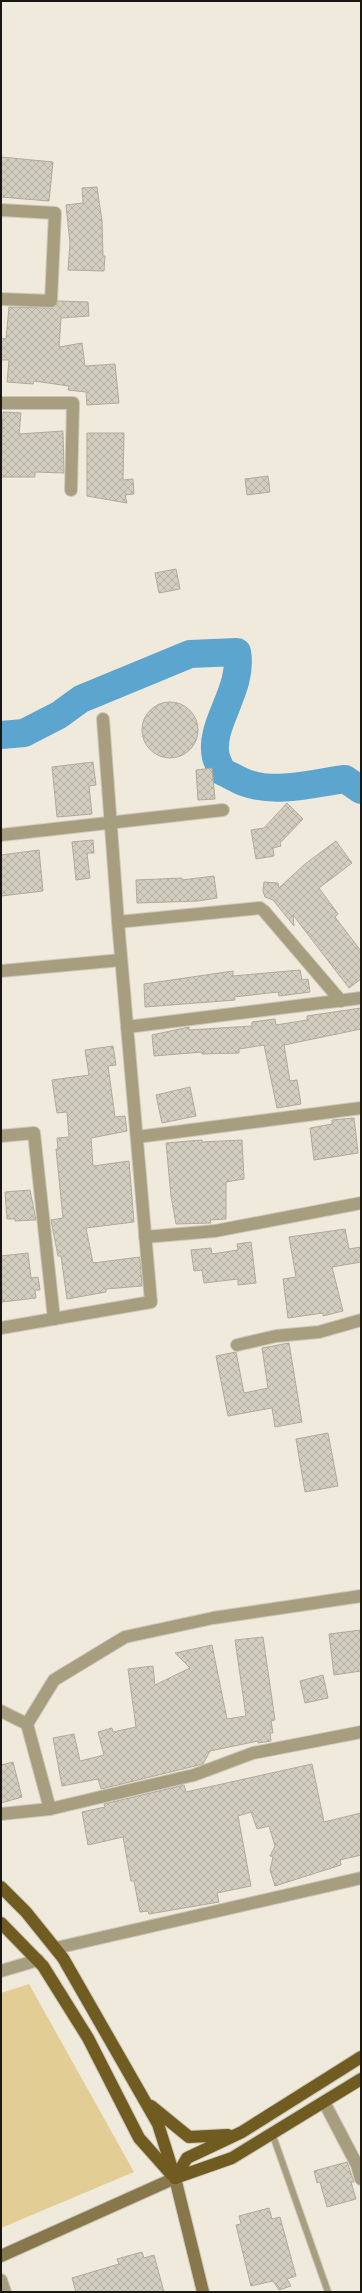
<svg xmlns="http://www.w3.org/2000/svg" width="362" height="2293" viewBox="0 0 362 2293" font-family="Overpass,sans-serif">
<defs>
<pattern id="building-cross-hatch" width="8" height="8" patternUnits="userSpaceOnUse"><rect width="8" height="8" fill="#d1cdbf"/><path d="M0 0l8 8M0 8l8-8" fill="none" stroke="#b3afa3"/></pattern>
</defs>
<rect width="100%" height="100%" fill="#efeadb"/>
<!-- green -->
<polygon fill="#e2ce95" points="29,1984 134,2172 1,2228 1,1993"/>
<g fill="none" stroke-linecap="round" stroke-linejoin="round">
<!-- river -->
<path stroke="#5ba5cf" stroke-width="28" d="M1 735 24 733 59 715 81 699 190 654 237 652C244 690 208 725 216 757 217 761 220 766 221 771 230 775 238 780 246 783 277 794 314 783 345 779L361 790"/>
</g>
<!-- building -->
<g fill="url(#building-cross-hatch)" stroke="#afaa9c">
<polygon points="1,157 53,162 49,201 1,197"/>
<polygon points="97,187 102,221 103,256 105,256 104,271 68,270 70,243 66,205 83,203 82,188"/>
<polygon points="58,301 88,302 89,316 61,318 59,347 82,343 85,366 115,364 119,403 87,405 86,392 68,390 69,386 34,381 33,384 7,382 9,360 1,360 1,338 6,339 9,307 51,308 57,305"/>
<polygon points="3,412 21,413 19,434 63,431 64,473 35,472 35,477 1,477"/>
<polygon points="87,433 124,433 123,480 133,479 134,494 125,495 127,503 87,496"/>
<polygon points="268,476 270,492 247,495 245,479"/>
<polygon points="176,569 180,589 159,593 155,573"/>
<circle cx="170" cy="730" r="28"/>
<polygon points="93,762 96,785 89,786 92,814 57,817 52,767"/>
<polygon points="212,768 215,799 198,800 196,770"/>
<polygon points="287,803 303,819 280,843 281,846 273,848 274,856 256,859 251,830 264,828"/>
<polygon points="93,840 94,853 87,853 90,878 76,880 72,842"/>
<polygon points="336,841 352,863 319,888 338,914 335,917 361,951 361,979 349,988 293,915 294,926 273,900 265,897 263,891 264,882 278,883 279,888 305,864"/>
<polygon points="39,850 43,891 1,896 1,855"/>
<polygon points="214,876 217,898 198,901 137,903 136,880 182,878 182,880"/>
<polygon points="300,970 302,980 308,979 310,992 279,996 278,992 234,997 235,1000 145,1007 144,984 233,971 233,976"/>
<polygon points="361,1008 361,1029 284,1045 290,1081 297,1080 301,1104 277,1108 264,1045 239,1049 239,1053 202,1054 202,1052 154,1056 152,1035 189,1027 189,1030 252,1026 252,1022 275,1019 276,1025 307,1020 307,1016"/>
<polygon points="113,1046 116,1065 108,1066 115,1117 125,1116 127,1131 91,1138 93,1166 129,1161 134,1222 86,1228 93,1263 140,1257 142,1286 106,1289 106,1292 67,1299 61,1256 58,1256 51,1220 63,1218 56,1149 58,1149 57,1138 69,1137 67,1112 57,1113 52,1080 89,1075 85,1050"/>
<polygon points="190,1087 196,1116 162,1123 156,1095"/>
<polygon points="354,1118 358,1153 314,1160 310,1128 332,1124 332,1120"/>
<polygon points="202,1140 202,1142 242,1140 244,1179 226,1182 226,1219 210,1220 211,1223 176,1224 171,1196 166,1143"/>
<polygon points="30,1190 36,1220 15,1221 15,1219 7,1219 5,1192"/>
<polygon points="345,1229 349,1249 361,1247 361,1262 332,1267 343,1311 323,1316 323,1313 288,1318 283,1279 296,1277 289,1237"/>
<polygon points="251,1242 256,1283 238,1285 238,1279 204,1283 202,1270 194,1271 191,1250 211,1248 212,1254 238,1250 237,1244"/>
<polygon points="28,1253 31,1278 38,1277 40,1290 35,1290 36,1298 2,1302 1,1256"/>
<polygon points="289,1343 302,1422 275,1427 272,1408 228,1416 216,1356 236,1352 244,1393 268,1388 262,1348"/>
<polygon points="328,1433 338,1486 305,1492 296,1439"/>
<polygon points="361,1630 361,1671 334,1675 329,1634"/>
<polygon points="263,1637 275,1720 271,1721 273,1733 270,1733 271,1741 258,1743 258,1741 210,1751 203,1764 199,1765 101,1789 98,1779 62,1786 53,1738 74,1734 80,1761 104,1755 98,1732 112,1728 113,1732 136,1727 128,1669 153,1666 155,1685 190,1668 175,1653 212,1645 227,1719 246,1716 235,1640"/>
<polygon points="323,1675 328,1698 305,1703 300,1681"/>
<polygon points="13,1762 22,1797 1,1803 1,1765"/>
<polygon points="312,1764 324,1822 361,1813 361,1855 340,1860 341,1865 275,1886 270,1870 273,1857 270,1856 275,1846 269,1826 257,1829 251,1812 238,1816 251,1886 217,1893 219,1902 149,1914 148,1911 140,1912 134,1881 131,1881 123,1837 88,1845 82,1812 105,1807 104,1804 184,1785 186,1792"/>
<polygon points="347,2162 354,2182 351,2182 356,2199 327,2207 320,2182 317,2183 314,2171"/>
<polygon points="269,2208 272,2219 280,2217 296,2276 287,2279 291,2286 279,2290 273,2281 251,2286 236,2225 241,2224 239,2216"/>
<polygon points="142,2252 144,2258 154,2255 164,2292 76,2292 72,2278 119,2264 117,2259"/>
</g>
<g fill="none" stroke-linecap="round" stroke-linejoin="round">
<!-- lane casing -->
<g stroke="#cdc8bb" stroke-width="8">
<polyline id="lane" points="272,2133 328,2292"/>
</g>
<!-- street casing -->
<g stroke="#cdc8bb" stroke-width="14">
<g id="street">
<polyline points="1,210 55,213 51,301 1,299"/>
<polyline points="1,403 73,403 71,490"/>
<polyline points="1,835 223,810"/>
<polyline points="118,922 260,908 264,911 341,1001"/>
<polyline points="1,971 121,960"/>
<polyline points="127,1027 361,998"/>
<polyline points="1,1136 34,1133 54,1319"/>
<polyline points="137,1137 361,1108"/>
<polyline points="145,1237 215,1231 361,1203"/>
<polyline points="1,1328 151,1302 118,922 103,719"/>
<polyline points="237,1345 276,1336 319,1332 361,1320"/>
<polyline points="1,1711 27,1724 50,1809"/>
<polyline points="27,1724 54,1680 125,1637 213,1618 361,1596"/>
<polyline points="1,1814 50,1809 194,1775 253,1753 361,1732"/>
<polyline points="56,1948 361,1878"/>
<polyline points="1,1971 38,1960"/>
<polyline points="324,2102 357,2165 361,2179"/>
<polyline points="1,2280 5,2292"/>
</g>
</g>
<!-- secondary casing -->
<g stroke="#cdc8bb" stroke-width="14">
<polyline id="secondary" points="1,2256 175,2178 203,2292"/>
</g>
<!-- primary casing -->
<g stroke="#cdc8bb" stroke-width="14">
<g id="primary">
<polyline points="1,1887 26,1912 63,1958 158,2124 175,2178"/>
<polyline points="1,1923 43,1966 88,2038 139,2138 171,2174"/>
<polyline points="151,2106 189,2137 228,2135"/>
<polyline points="175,2178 187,2158 242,2132 361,2057"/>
<polyline points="175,2178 232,2158 361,2079"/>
</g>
</g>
<!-- lane -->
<use href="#lane" stroke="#a79d7f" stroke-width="6"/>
<!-- street -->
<use href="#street" stroke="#a79d7f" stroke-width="12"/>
<!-- secondary -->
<use href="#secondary" stroke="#87774a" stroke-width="12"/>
<!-- primary -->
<use href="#primary" stroke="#705c20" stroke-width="12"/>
</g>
<!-- border -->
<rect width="362" height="2293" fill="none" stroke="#181712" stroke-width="4"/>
</svg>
